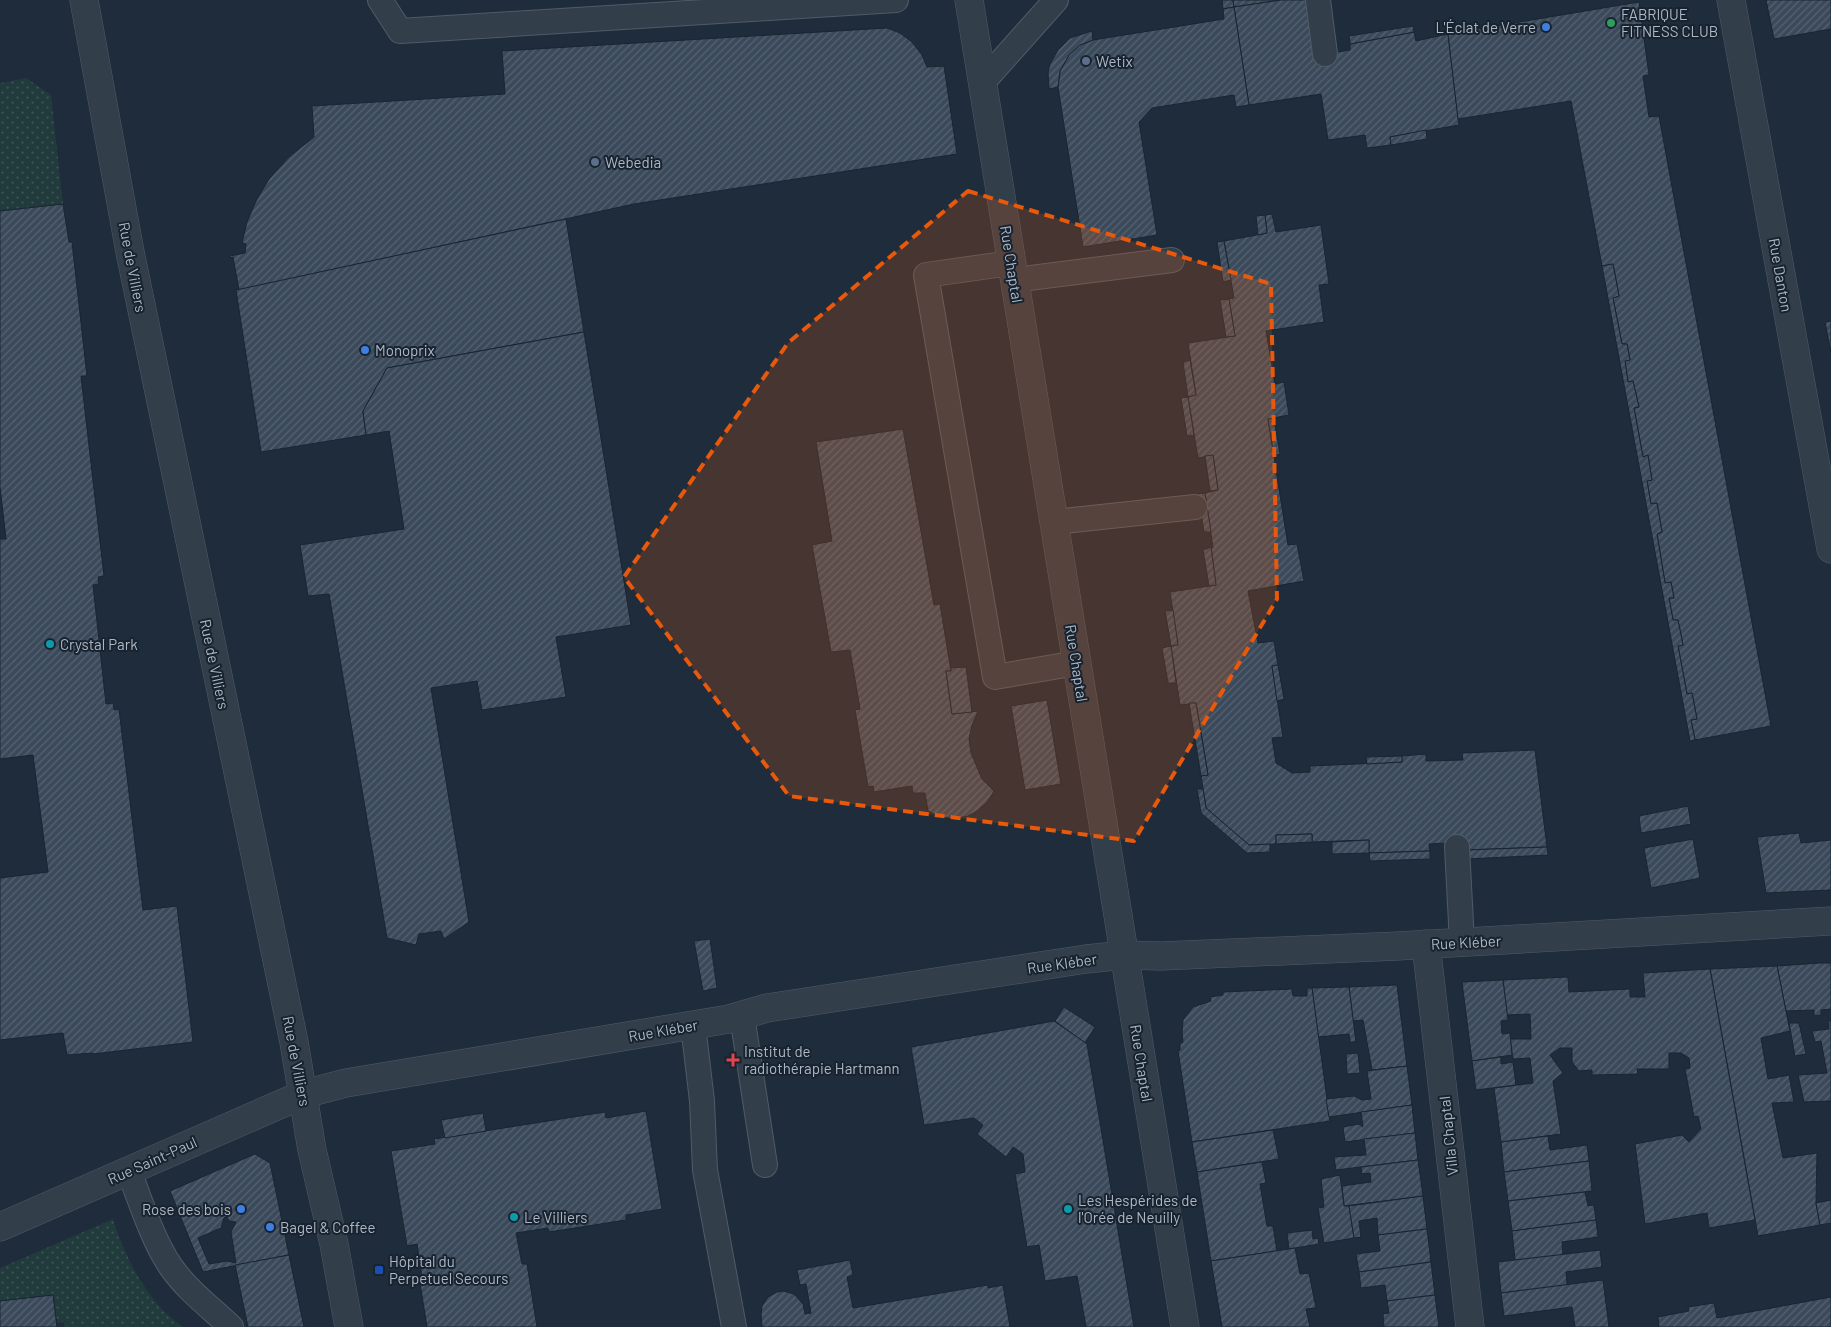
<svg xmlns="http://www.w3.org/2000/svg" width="1831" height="1327" viewBox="0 0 1831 1327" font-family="Barlow,sans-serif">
<defs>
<pattern id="garden-dots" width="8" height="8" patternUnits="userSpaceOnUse" patternTransform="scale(1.25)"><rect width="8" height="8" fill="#213a3c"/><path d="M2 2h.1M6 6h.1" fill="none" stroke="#3f5457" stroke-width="1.8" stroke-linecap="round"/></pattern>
<pattern id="building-hatch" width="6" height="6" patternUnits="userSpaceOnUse" patternTransform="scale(1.25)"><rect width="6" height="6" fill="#3b4a5b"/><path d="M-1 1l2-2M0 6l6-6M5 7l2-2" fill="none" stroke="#556271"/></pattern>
</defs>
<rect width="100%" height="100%" fill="#1f2c3b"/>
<!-- garden -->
<g fill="url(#garden-dots)">
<polygon points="26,78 51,95 63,204 0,211 0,83"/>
<path d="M113 1219C123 1251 139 1284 162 1309 168 1316 176 1321 183 1327H64V1322L57 1323 53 1295 0 1301V1268Z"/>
</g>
<!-- building -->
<g fill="url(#building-hatch)" stroke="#1a2531" fill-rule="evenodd">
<polygon points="1222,0 1233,0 1234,7 1223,9"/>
<polygon points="1233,0 1281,0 1234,7"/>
<polygon points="1281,0 1307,0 1315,56 1350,50 1350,44 1414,32 1416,41 1448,34 1459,125 1390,137 1391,145 1367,148 1365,135 1328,140 1321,94 1249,105 1234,7"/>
<polygon points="1766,0 1831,0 1831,29 1774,39"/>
<polygon points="1639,2 1649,75 1643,76 1649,117 1659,116 1771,726 1695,740 1691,720 1697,719 1692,693 1687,694 1678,646 1683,645 1678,620 1673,620 1669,598 1674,598 1671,582 1665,583 1657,534 1662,532 1657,503 1651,504 1647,481 1652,480 1648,455 1643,457 1634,408 1639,407 1633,381 1628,382 1625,361 1630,360 1627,344 1622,344 1613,298 1619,296 1613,264 1602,266 1571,101 1458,119 1448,34"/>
<polygon points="1234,7 1249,105 1236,107 1234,95 1152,108 1139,122 1157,235 1083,247 1058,87 1060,71 1069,55 1080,45 1093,40 1224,19 1223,9"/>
<polygon points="1413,26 1414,32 1350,44 1349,36"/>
<polygon points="887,28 900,33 912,42 922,55 927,67 944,66 957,154 634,204 239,290 233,257 230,258 230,256 245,253 246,244 242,243 247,222 256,201 269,179 289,157 314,137 312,106 505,94 502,51"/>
<polygon points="1092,31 1093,40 1080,45 1069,55 1060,71 1058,87 1049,89 1048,72 1050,64 1058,50 1070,38"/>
<polygon points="1426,130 1427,139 1391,145 1390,137"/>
<polygon points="63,204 69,242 72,242 87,376 81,376 104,576 98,577 99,584 93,585 106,704 113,703 114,710 119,709 143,910 177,906 193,1042 93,1054 93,1053 67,1055 63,1033 0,1040 0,878 48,872 33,755 0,759 0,539 6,539 0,487 0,211"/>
<polygon points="1272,214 1276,232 1321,225 1329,284 1319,285 1324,322 1266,331 1275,384 1284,382 1289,415 1268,419 1288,545 1297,544 1304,581 1248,591 1258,643 1274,641 1278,665 1272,666 1283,737 1272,738 1276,763 1292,773 1310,772 1310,766 1402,762 1402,756 1426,754 1426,761 1463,760 1462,753 1535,750 1547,847 1466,850 1466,842 1429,844 1430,851 1369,853 1369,840 1312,842 1312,834 1276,835 1276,844 1249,845 1206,808 1201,776 1208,775 1196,703 1180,705 1171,646 1178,645 1170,592 1216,585 1211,547 1213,548 1205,493 1218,490 1213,455 1198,458 1188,397 1196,395 1188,343 1235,336 1229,299 1234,298 1224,241 1267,233 1265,215"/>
<polygon points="1265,215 1267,233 1258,235 1256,216"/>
<polygon points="566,219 584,332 387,368 363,411 366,435 261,452 236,290"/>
<polygon points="1224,241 1231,280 1223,282 1217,242"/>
<polygon points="1613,264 1619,296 1613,298 1622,344 1627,344 1630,360 1625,361 1628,382 1633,381 1639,407 1634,408 1643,457 1648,455 1652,480 1647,481 1651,504 1657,503 1662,532 1657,534 1665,583 1671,582 1674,598 1669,598 1673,620 1678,620 1683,645 1678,646 1687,694 1692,693 1697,719 1691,720 1695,740 1690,741 1602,266"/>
<polygon points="1229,299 1235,336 1226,337 1220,300"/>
<polygon points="1831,321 1831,353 1825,322"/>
<polygon points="584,332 631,625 556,637 566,697 482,710 477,681 431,688 469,922 444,939 441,931 419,934 416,945 387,938 329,594 308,596 300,545 404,529 389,431 366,435 363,411 387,368"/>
<polygon points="1190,360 1196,395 1188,397 1183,362"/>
<polygon points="1188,397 1194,435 1187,436 1181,398"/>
<polygon points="1274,418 1280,454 1274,456 1268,419"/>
<polygon points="903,429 934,605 940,604 951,671 946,671 952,714 978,711 972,725 969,739 971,753 982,779 994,791 987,802 977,811 968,816 953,819 941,817 928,811 925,793 913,793 912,786 874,792 873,786 868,787 855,710 860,709 850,650 831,652 812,545 832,541 816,442"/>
<polygon points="1213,455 1218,490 1210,491 1205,456"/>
<polygon points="1205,493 1211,532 1204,532 1198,494"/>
<polygon points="1211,547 1216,585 1209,586 1203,550"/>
<polygon points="1173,610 1178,645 1171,646 1165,611"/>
<polygon points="1171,646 1176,683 1168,683 1162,648"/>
<polygon points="1278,665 1284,699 1277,701 1272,666"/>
<polygon points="966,667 972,712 952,714 946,671 951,671 951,668"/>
<polygon points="1047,700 1061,784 1025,790 1011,706"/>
<polygon points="1189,703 1196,703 1208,775 1201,776"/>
<polygon points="1402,756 1402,762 1367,764 1366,757"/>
<polygon points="1197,789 1203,789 1206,808 1249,845 1270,844 1270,852 1247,853 1201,813"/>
<polygon points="1688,806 1691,824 1641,833 1639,816"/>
<polygon points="1799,833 1801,843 1831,840 1831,890 1766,893 1757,837"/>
<polygon points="1312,834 1312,842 1276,844 1276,835"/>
<polygon points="1693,839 1700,878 1651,888 1644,848"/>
<polygon points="1369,840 1369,853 1332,854 1332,842"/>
<polygon points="1547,847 1548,855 1467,859 1466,850"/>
<polygon points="1430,851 1430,859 1370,861 1369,853"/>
<polygon points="710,939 717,988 703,991 694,941"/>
<polygon points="1820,963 1831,963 1831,1009 1821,1010 1821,1015 1814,1016 1814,1010 1786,1011 1777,966"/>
<polygon points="1777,966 1790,1031 1761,1038 1768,1079 1789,1075 1794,1102 1772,1103 1783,1158 1817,1153 1816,1203 1820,1225 1758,1236 1710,969"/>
<polygon points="1710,969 1755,1220 1709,1228 1707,1213 1645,1224 1635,1144 1682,1135 1689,1142 1701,1129 1698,1116 1694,1117 1685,1069 1690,1068 1689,1058 1681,1053 1669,1053 1669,1069 1637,1069 1638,1074 1592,1075 1592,1070 1579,1071 1572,1062 1572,1048 1560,1048 1550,1055 1563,1073 1553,1081 1561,1134 1501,1142 1494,1088 1533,1083 1530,1058 1513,1059 1510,1039 1531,1039 1530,1014 1507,1015 1503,980 1568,977 1569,992 1630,989 1630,997 1645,997 1643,973"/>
<polygon points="1503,980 1508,1020 1501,1021 1502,1034 1510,1033 1512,1055 1472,1061 1462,982"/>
<polygon points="1397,985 1407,1066 1372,1070 1363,1020 1353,1021 1349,987"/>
<polygon points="1349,987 1356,1042 1350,1042 1349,1034 1318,1037 1312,988"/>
<polygon points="1307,988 1312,988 1330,1121 1192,1142 1178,1051 1180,1050 1180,1044 1183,1042 1182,1032 1183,1020 1193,1007 1211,1001 1210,997 1223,995 1223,992 1292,989 1293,996 1307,996"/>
<polygon points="1064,1007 1095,1027 1085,1043 1055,1021"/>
<polygon points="1054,1021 1087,1044 1134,1327 1086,1327 1077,1276 1045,1281 1039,1245 1027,1247 1015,1174 1025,1172 1023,1154 1013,1147 1006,1157 977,1134 983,1125 974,1118 924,1125 911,1047"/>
<polygon points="1828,1021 1831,1021 1831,1101 1804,1102 1798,1075 1827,1073 1821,1041 1815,1042 1812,1031 1829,1029"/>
<polygon points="1789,1023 1799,1023 1806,1054 1795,1056"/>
<polygon points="1358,1053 1360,1073 1347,1074 1346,1054"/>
<polygon points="1501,1057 1501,1064 1513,1062 1516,1085 1476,1090 1472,1061"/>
<polygon points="1407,1066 1412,1105 1329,1117 1326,1099 1354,1096 1362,1100 1371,1099 1367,1071"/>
<polygon points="1412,1105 1415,1133 1345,1142 1343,1127 1359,1124 1363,1127 1361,1112"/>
<polygon points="646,1111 662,1209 626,1215 626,1220 549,1232 548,1228 516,1233 522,1264 527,1264 537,1327 427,1327 419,1277 422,1277 417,1244 407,1246 391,1151 435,1144 434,1139 605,1112 606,1118"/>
<polygon points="483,1113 486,1131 445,1138 441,1120"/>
<polygon points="1273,1130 1279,1159 1197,1172 1192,1142"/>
<polygon points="1415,1133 1418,1160 1336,1170 1334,1157 1366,1155 1364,1139"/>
<polygon points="1548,1136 1550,1150 1587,1145 1589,1161 1504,1172 1501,1142"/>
<path d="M255 1154 270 1163 289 1255 203 1272 170 1191ZM227 1217 229 1221 236 1222 231 1232 236 1263 227 1261 209 1264 198 1238 221 1228 224 1218Z"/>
<polygon points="1418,1160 1423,1196 1344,1206 1342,1186 1371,1182 1370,1173 1362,1174 1361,1167"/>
<polygon points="1589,1161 1592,1191 1508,1201 1504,1172"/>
<polygon points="1262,1162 1266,1183 1260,1184 1267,1226 1273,1226 1277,1251 1211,1261 1197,1172"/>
<polygon points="1340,1175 1344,1206 1349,1206 1354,1238 1324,1243 1318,1208 1324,1207 1321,1179"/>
<polygon points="1585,1192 1588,1206 1594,1205 1596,1220 1512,1231 1508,1201"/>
<polygon points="1423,1196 1427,1229 1378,1235 1377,1218 1359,1221 1361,1237 1354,1238 1349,1206"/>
<polygon points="1831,1200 1831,1223 1820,1225 1816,1203"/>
<polygon points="1596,1220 1598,1237 1562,1242 1563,1255 1515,1260 1512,1231"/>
<polygon points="1427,1229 1431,1262 1359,1272 1356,1254 1380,1251 1378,1235"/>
<polygon points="1312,1230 1313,1239 1318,1238 1319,1244 1289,1249 1287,1233"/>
<polygon points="1295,1248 1300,1274 1309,1273 1316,1308 1306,1309 1310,1327 1222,1327 1211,1261"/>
<polygon points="1600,1250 1602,1267 1566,1272 1567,1285 1501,1293 1498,1262"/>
<polygon points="289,1255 304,1327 248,1327 235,1265"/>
<polygon points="850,1260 853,1275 847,1277 853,1308 988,1285 988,1288 1003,1285 1010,1327 762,1327 761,1314 762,1306 768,1297 777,1292 783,1291 794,1294 803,1304 805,1314 811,1313 806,1284 800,1285 797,1270"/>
<polygon points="1431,1262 1435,1295 1387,1301 1385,1285 1361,1288 1359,1272"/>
<polygon points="1603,1280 1609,1327 1575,1327 1572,1307 1504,1316 1501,1293"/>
<polygon points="53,1295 57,1327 0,1327 0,1301"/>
<polygon points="1435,1295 1439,1327 1384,1327 1383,1314 1389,1313 1387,1301"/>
<polygon points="1831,1297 1831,1327 1659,1327 1658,1317 1689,1311 1688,1307 1714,1303 1717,1318"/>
</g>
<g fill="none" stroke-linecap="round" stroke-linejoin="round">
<!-- service casing -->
<g stroke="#505b68" stroke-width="26">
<g id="service">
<polyline points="380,0 400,31 896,0"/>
<polyline points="1318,0 1325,54"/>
<polyline points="982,83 1056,0"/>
<polyline points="1011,263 926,275 995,677 1077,663"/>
<polyline points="1014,280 1172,260"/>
<polyline points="1054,522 1195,507"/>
<polyline points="1457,847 1462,942"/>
<polyline points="742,1016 765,1165"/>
<polyline points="693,1025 702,1101 705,1170 734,1327"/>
<path d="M129 1171C140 1200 153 1241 171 1267 187 1290 211 1308 231 1327"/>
</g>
</g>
<!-- minor casing -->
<g stroke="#505b68" stroke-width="29">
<g id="minor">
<polyline points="969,0 1185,1327"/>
<polyline points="1731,0 1831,549"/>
<polyline points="1426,944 1470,1327"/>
<polyline points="0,1227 304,1094 346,1083 729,1019 767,1008 1086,959 1125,955 1161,956 1398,946 1831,921"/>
</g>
</g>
<!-- tertiary casing -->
<g stroke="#505b68" stroke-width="29">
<polyline id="tertiary" points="84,0 130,252 294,1042 312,1150 334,1244 349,1327"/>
</g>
<!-- service -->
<use href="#service" stroke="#333e4b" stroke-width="24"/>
<!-- minor -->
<use href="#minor" stroke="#333e4b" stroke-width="28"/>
<!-- tertiary -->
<use href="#tertiary" stroke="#333e4b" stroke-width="28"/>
</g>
<!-- marked area -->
<path fill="#e8590c" fill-opacity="0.2" stroke="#e8590c" stroke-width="4" stroke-dasharray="10 6" stroke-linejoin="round" d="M968 191 1271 284 1277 599 1134 841 789 796 624 577 788 343Z"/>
<!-- markers -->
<circle fill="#2e9e5b" stroke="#18232f" stroke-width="2" cx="1611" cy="23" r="5"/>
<g fill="#3f7fe0" stroke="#18232f" stroke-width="2">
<circle cx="1546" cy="27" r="5"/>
<circle cx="365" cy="350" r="5"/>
<circle cx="241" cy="1209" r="5"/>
<circle cx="270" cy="1227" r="5"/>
</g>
<g fill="#5c6f8a" stroke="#18232f" stroke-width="2">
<circle cx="1086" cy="61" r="5"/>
<circle cx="595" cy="162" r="5"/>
</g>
<g fill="#0f9aa8" stroke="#18232f" stroke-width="2">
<circle cx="50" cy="644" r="5"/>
<circle cx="1068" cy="1209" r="5"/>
<circle cx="514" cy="1217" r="5"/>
</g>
<path fill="#e0444e" stroke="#18232f" stroke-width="2" d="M730.5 1052.5h5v5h5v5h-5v5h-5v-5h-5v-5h5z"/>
<rect fill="#1a4fb4" stroke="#18232f" stroke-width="2" x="374" y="1265" width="10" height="10" rx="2.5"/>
<g text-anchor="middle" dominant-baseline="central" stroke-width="4" stroke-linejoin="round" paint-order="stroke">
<!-- poi labels -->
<g font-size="15" fill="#adb8c7" stroke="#18232f" text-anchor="start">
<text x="1621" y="14">FABRIQUE<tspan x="1621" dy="17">FITNESS CLUB</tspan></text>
<text x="1536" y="27" text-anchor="end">L'Éclat de Verre</text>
<text x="1096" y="61">Wetix</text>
<text x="605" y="162">Webedia</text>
<text x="375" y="350">Monoprix</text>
<text x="60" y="644">Crystal Park</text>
<text x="744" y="1051">Institut de<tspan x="744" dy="17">radiothérapie Hartmann</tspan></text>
<text x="1078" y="1200">Les Hespérides de<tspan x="1078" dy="17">l'Orée de Neuilly</tspan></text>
<text x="231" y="1209" text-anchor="end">Rose des bois</text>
<text x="524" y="1217">Le Villiers</text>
<text x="280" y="1227">Bagel &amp; Coffee</text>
<text x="389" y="1261">Hôpital du<tspan x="389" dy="17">Perpetuel Secours</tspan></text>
</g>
<!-- street labels -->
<g font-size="15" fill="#adb8c7" stroke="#18232f">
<text transform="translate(1012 264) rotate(81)">Rue Chaptal</text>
<text transform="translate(133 267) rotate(79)">Rue de Villiers</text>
<text transform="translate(1781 275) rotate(80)">Rue Danton</text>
<text transform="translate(1077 663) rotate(81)">Rue Chaptal</text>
<text transform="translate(215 664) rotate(78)">Rue de Villiers</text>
<text transform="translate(1466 942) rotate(-3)">Rue Kléber</text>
<text transform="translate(1062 963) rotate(-8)">Rue Kléber</text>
<text transform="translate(663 1030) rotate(-10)">Rue Kléber</text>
<text transform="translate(297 1061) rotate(79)">Rue de Villiers</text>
<text transform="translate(1142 1063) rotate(81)">Rue Chaptal</text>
<text transform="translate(1448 1136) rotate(-96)">Villa Chaptal</text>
<text transform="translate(152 1160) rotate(-24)">Rue Saint-Paul</text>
</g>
</g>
</svg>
